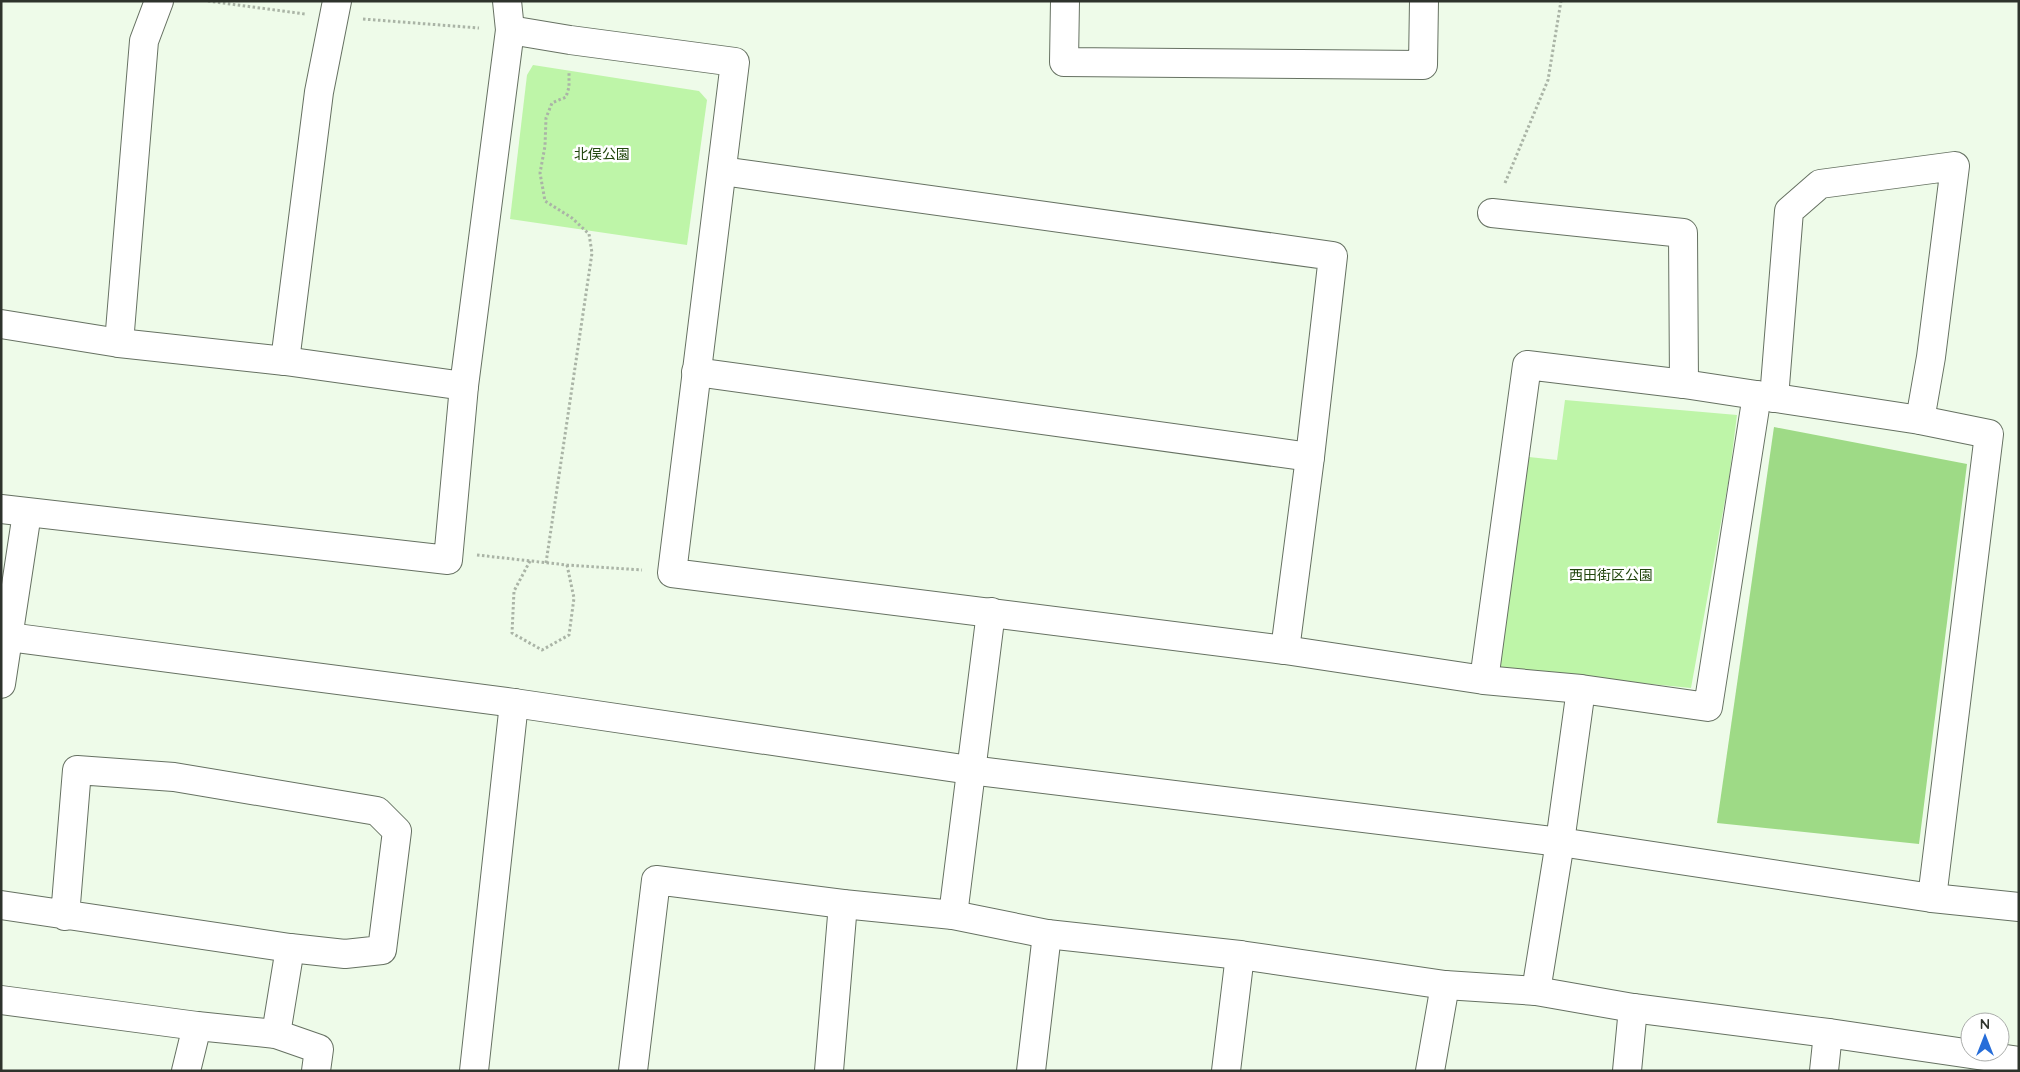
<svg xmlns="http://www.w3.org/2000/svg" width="2020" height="1072" viewBox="0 0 2020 1072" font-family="Quicksand,'Noto Sans JP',sans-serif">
<rect width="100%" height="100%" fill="#eefbe9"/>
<!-- green -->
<g fill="#bef5a8">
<polygon points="533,65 699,91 707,100 687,245 510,219 527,75"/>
<polygon points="1565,400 1737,415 1729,478 1691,688 1499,669 1529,457 1557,460"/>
</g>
<!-- water -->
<polygon fill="#9eda86" points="1774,427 1967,464 1919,844 1717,823"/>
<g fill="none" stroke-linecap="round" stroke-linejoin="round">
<!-- street casing -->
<g stroke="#667162" stroke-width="30">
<g id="street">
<polyline points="1065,1 1064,62 1423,65 1424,1"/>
<polyline points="510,30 570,40 735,62 672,573 1285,650 1484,680 1581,689 1708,707 1757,395"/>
<polyline points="722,171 1333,256 1310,457 1285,650"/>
<polyline points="1492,213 1683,233 1684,384"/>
<polyline points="1,324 119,343 285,361 464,386"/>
<polyline points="119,343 144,41 159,1"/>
<polyline points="285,361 319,92 337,1"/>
<polyline points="696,372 1310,457"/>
<polyline points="1774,398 1789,211 1820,184 1955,166 1931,357 1920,420"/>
<polyline points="1,509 448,560 464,386 510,30 507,1"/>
<polyline points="1484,680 1527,365 1684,384 1920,420 1989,434 1932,898"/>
<polyline points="1,684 27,513"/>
<polyline points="1,905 290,948 345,954 382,950 397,831 377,811 174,777 77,770 65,916"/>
<polyline points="953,915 991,612"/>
<polyline points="1536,991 1560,842 1581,689"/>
<polyline points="1,1000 197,1026 276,1034 319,1049 316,1071"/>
<polyline points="276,1034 290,948"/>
<polyline points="186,1071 197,1026"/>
<polyline points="633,1071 656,880 843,904 953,915 1047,934 1240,955 1445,985 1536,991 1633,1008 1828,1033 2019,1061"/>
<polyline points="829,1071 843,904"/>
<polyline points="1031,1071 1047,934"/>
<polyline points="1226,1071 1240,955"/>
<polyline points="1430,1071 1445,985"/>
<polyline points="1627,1071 1633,1008"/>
<polyline points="1824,1071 1828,1033"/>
</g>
</g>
<!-- secondary casing -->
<g stroke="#667162" stroke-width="30">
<g id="secondary">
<polyline points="1,636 514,703 970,770 1560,842 1932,898 2019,907"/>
<polyline points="474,1071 514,703"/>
</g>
</g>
<!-- path -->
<g stroke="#aab4a6" stroke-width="3" stroke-dasharray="2.5 2.5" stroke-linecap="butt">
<polyline points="208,1 305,14"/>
<polyline points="363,19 479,28"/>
<polyline points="1505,183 1548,80 1561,1"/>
<polyline points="477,555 567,565 642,570"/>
<polyline points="530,561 514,591 512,633 542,650 569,635 574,598 567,565"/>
<polyline points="546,563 592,253 589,234 572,218 545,201 540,173 545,146 546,118 552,103 566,97 569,87 569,71"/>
</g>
<!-- street -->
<use href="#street" stroke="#fff" stroke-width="28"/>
<!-- secondary -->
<use href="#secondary" stroke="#fff" stroke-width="28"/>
</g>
<g text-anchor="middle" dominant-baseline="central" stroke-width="5" stroke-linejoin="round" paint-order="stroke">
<!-- park labels -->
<g font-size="14" fill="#21460d" stroke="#fff">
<text x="602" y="154">北俣公園</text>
<text x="1611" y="575">西田街区公園</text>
</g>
</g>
<!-- border -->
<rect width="2020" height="1072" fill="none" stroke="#2e332c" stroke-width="5"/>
<!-- north arrow -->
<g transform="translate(1985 1037)"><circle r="24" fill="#ffffff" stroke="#abadab"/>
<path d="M0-4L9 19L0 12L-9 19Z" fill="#266dd9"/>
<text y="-8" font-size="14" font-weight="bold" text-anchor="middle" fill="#2e332c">N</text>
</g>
</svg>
